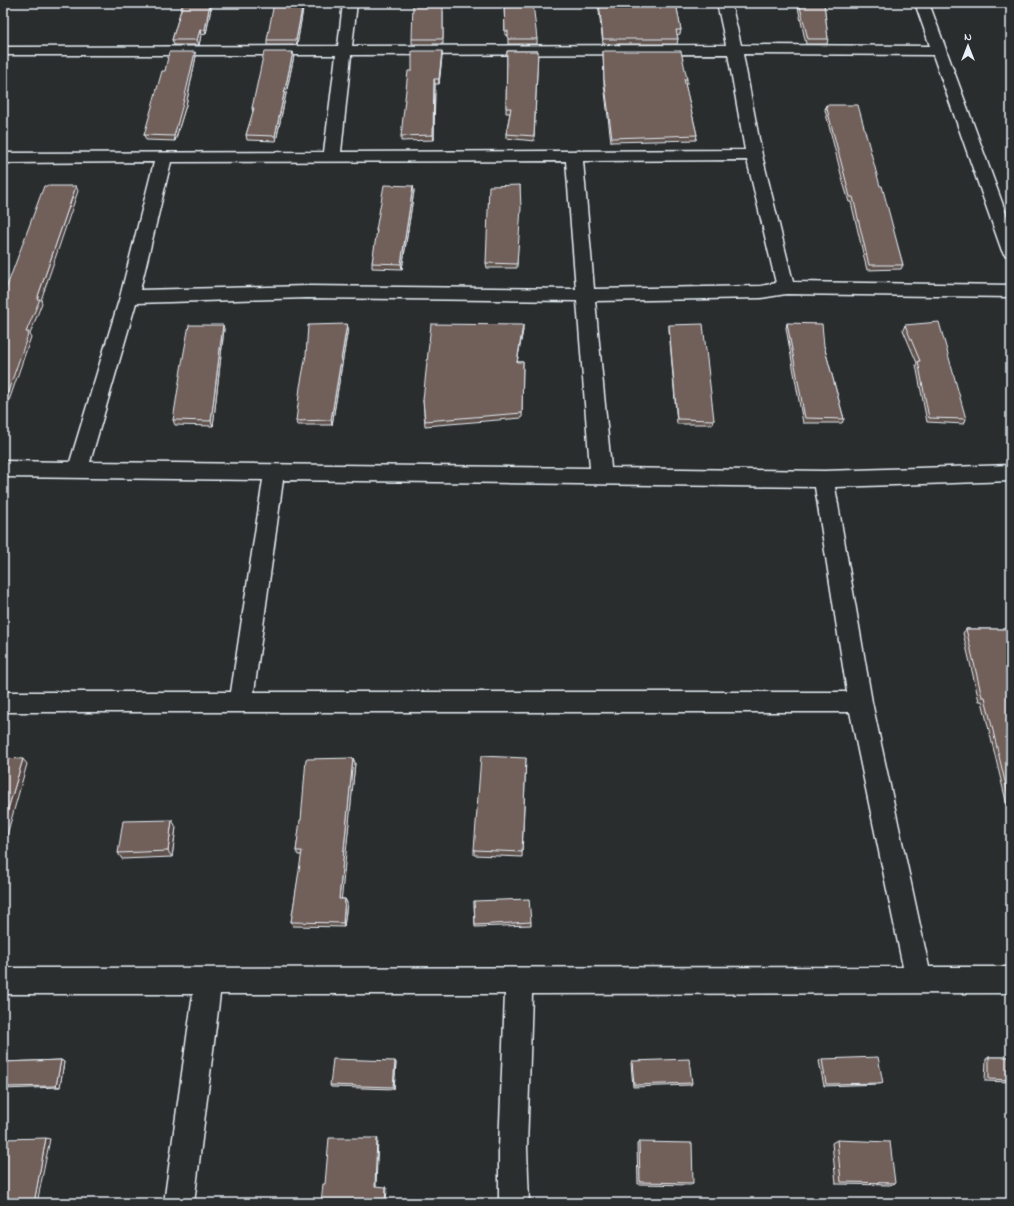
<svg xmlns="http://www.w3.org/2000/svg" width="1014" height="1206" viewBox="0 0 1014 1206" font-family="'Indie Flower',sans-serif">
<rect width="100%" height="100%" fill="#2a2d2e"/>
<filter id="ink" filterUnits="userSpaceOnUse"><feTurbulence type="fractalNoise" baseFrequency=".025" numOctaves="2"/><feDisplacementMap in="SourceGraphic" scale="8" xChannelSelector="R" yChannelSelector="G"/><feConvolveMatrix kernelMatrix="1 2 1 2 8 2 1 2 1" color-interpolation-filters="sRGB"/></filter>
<g filter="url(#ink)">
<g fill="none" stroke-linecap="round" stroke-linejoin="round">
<!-- minor casing -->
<g stroke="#e8f1f8" stroke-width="3">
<path id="minor" d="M343 3H357L352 46 726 45 717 3H731L741 45 930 46 915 3H929L1011 227V257L1005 255 1002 251 933 55 743 54 762 155 793 282 1011 285V297L786 294 761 298 595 301 611 468 824 471 1011 465V481L835 487 872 702 929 967H1011V993L532 994 527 1148 529 1203H499V1148L505 994H220L194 1203H164L193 994H3V968L903 967 850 712H3V692H231L263 480 3 477V461L70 462 120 297 154 162 3 163V153L324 152 336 55H3V47L338 46ZM728 54 745 150 341 152 351 55ZM747 160 776 283 761 286 594 289 583 161ZM566 161 576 289 307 286 140 290 171 162ZM307 298 577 301 590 468 90 462 136 303ZM283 480 815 487 847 692H254Z"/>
</g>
<!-- minor -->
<use href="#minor" fill="#2a2d2e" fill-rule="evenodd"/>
</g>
<!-- wall -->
<g fill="#61524d" stroke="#e8f1f8">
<polygon points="183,3 212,3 206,34 201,35 199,45 174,45 172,40"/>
<polygon points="304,3 297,45 267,45 267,40"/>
<polygon points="504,3 537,39 537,44 508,44 508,35 505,35"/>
<polygon points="598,3 676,3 681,30 680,34 677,35 678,39 677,44 603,44"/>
<polygon points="797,3 824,3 828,39 827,44 806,44"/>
<polygon points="443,11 443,44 412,44 412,39"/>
<polygon points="442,51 442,56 439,84 435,84 434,140 401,141 401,136"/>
<polygon points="507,51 538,51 534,141 506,138 506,134 510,113 506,113"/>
<polygon points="603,51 687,79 687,84 685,84 697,135 696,140 611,142 604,84"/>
<polygon points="196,56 186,105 175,141 146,140 144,135 165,71"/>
<polygon points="294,56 276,141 247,140 246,135 253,113 252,108"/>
<polygon points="826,105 880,186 903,265 901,269 867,270 851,202 849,202 843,182 825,110"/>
<polygon points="520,185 517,268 487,268 486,263"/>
<polygon points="413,186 414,191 402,269 372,268 372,263 377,235 376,230"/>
<polygon points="787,323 824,346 844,419 842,423 803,423 786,328"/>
<polygon points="347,324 348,328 332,425 297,425 296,421"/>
<polygon points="669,325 714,420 713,424 677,424 669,330"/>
<polygon points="905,325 966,419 964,424 927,422 916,365 917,363 903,330"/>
<polygon points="224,329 213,426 175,425 173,420"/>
<polygon points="523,330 517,362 523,362 522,418 425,426 423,400"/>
<polygon points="966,629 1011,629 1011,822 982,701 979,701 963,633"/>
<polygon points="353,758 355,763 341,899 345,899 347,903 344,927 293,926 291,922 302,855 298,855 296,851 301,820"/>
<polygon points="526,758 522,857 474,855 474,850"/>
<polygon points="176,827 172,857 122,859 118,853"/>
<polygon points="474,901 531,922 531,925 475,927"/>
<polygon points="989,1057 1011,1057 1011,1082 985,1081 986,1059"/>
<polygon points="822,1059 883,1083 880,1084 824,1086 819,1061"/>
<polygon points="61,1060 64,1062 60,1087 3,1089 3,1062"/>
<polygon points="395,1061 396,1063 394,1089 331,1087 330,1085"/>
<polygon points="632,1061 692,1083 691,1085 633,1087 631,1063"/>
<polygon points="837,1140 895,1183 890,1185 836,1184 832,1143"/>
<polygon points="639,1142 693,1183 691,1185 638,1184 637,1144"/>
</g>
<!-- shaded-wall -->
<g fill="#4f423f" stroke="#e8f1f8">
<polygon points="210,3 212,3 206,34 205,30"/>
<polygon points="303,3 304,3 297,45 296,40"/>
<polygon points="200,30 201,35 199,45 197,40"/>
<polygon points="442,51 442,56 439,84 439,79"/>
<polygon points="195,52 196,56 186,105 175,141 174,136"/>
<polygon points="293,52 294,56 276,141 275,136"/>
<polygon points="434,79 435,84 434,140 433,135"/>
<polygon points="76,186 78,191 41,300 42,303 30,334 31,337 3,418 3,406 26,332 37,299"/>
<polygon points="413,186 414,191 402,269 401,264"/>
<polygon points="347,324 348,328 332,425 331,420"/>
<polygon points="223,325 224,329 213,426 211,421"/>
<polygon points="523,325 523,330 516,366 517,362"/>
<polygon points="353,758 355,763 341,903 339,899"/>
<polygon points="23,759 27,764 3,849 3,826"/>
<polygon points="172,820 176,827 172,857 168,851"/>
<polygon points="345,899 347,903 344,927 343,923"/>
<polygon points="61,1060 64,1062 60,1087 56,1086"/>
<polygon points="395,1061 396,1063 394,1089 393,1087"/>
<polygon points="46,1138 50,1139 37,1203 34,1203"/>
<polygon points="377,1138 378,1139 376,1187 375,1186"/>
<polygon points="386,1187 387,1188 386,1203 385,1203"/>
</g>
<!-- building -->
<g fill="#715f5a" stroke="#e8f1f8">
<polygon points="183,3 210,3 205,30 200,30 197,40 172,40"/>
<polygon points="274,3 303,3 296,40 267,40"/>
<polygon points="413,3 443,3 443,39 412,39"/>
<polygon points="504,3 533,3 537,39 508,39 508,31 505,31"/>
<polygon points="599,3 676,3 681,30 676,30 678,39 603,39"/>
<polygon points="799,3 824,3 828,39 808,39"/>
<polygon points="412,51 442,51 439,79 434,79 433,135 401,136 408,71 412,71"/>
<polygon points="507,51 538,51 534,136 506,134 511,108 506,108"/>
<polygon points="603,51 681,51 687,79 684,79 697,135 612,138 604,79"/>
<polygon points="169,52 195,52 184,100 174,136 144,135 162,71 165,71"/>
<polygon points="264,52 293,52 275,136 246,135 254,108 252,108"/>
<polygon points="826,105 858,105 880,186 882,186 903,265 869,265 853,197 850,197 845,177"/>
<polygon points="384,185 413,186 401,264 372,263 377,230 376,230"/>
<polygon points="520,185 521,208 517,264 486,263 489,186"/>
<polygon points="44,186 76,186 37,299 40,299 26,332 29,332 3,406 3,297"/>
<polygon points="939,322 966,419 929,418 918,361 920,361 905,325"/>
<polygon points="787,323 822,324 824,346 844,419 805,418"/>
<polygon points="347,324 331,420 296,421 300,387 306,355 308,325"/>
<polygon points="431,324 523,325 517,362 523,362 522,413 425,421 423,400"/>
<polygon points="703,324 714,420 677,419 669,325"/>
<polygon points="189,325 223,325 211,421 173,420 182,363"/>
<polygon points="966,629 1011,629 1011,807 985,697 982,697"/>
<polygon points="481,756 526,758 522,852 474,850"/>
<polygon points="3,758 23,759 3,826"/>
<polygon points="353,758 339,899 345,899 343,923 291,922 302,851 296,851 300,820 301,820 306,759"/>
<polygon points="172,820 168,851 118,853 123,821"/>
<polygon points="529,899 531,922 475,925 474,901"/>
<polygon points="878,1057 883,1083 826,1084 822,1059"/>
<polygon points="989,1057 1011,1057 1011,1080 989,1079"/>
<polygon points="333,1059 395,1061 393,1087 330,1085"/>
<polygon points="689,1059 692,1083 634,1085 632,1061"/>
<polygon points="61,1060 56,1086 3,1087 3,1062"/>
<polygon points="46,1138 34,1203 3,1203 3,1139"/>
<polygon points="329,1138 377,1138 375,1186 386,1187 385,1203 321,1203 323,1184 325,1184"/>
<polygon points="837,1140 890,1142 895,1183 841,1182"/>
<polygon points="639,1142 692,1143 693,1183 640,1182"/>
</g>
</g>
<!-- margin -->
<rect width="1014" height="1206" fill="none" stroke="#2a2d2e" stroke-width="16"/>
<rect x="8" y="8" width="998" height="1190" fill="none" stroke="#e8f1f8" stroke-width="1.5" filter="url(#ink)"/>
<!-- north arrow -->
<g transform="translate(968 46)" stroke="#2a2d2e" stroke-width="3" paint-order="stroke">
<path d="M0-3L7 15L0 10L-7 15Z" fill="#e8f1f8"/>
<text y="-6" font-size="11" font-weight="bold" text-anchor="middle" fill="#e8f1f8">N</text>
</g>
</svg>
